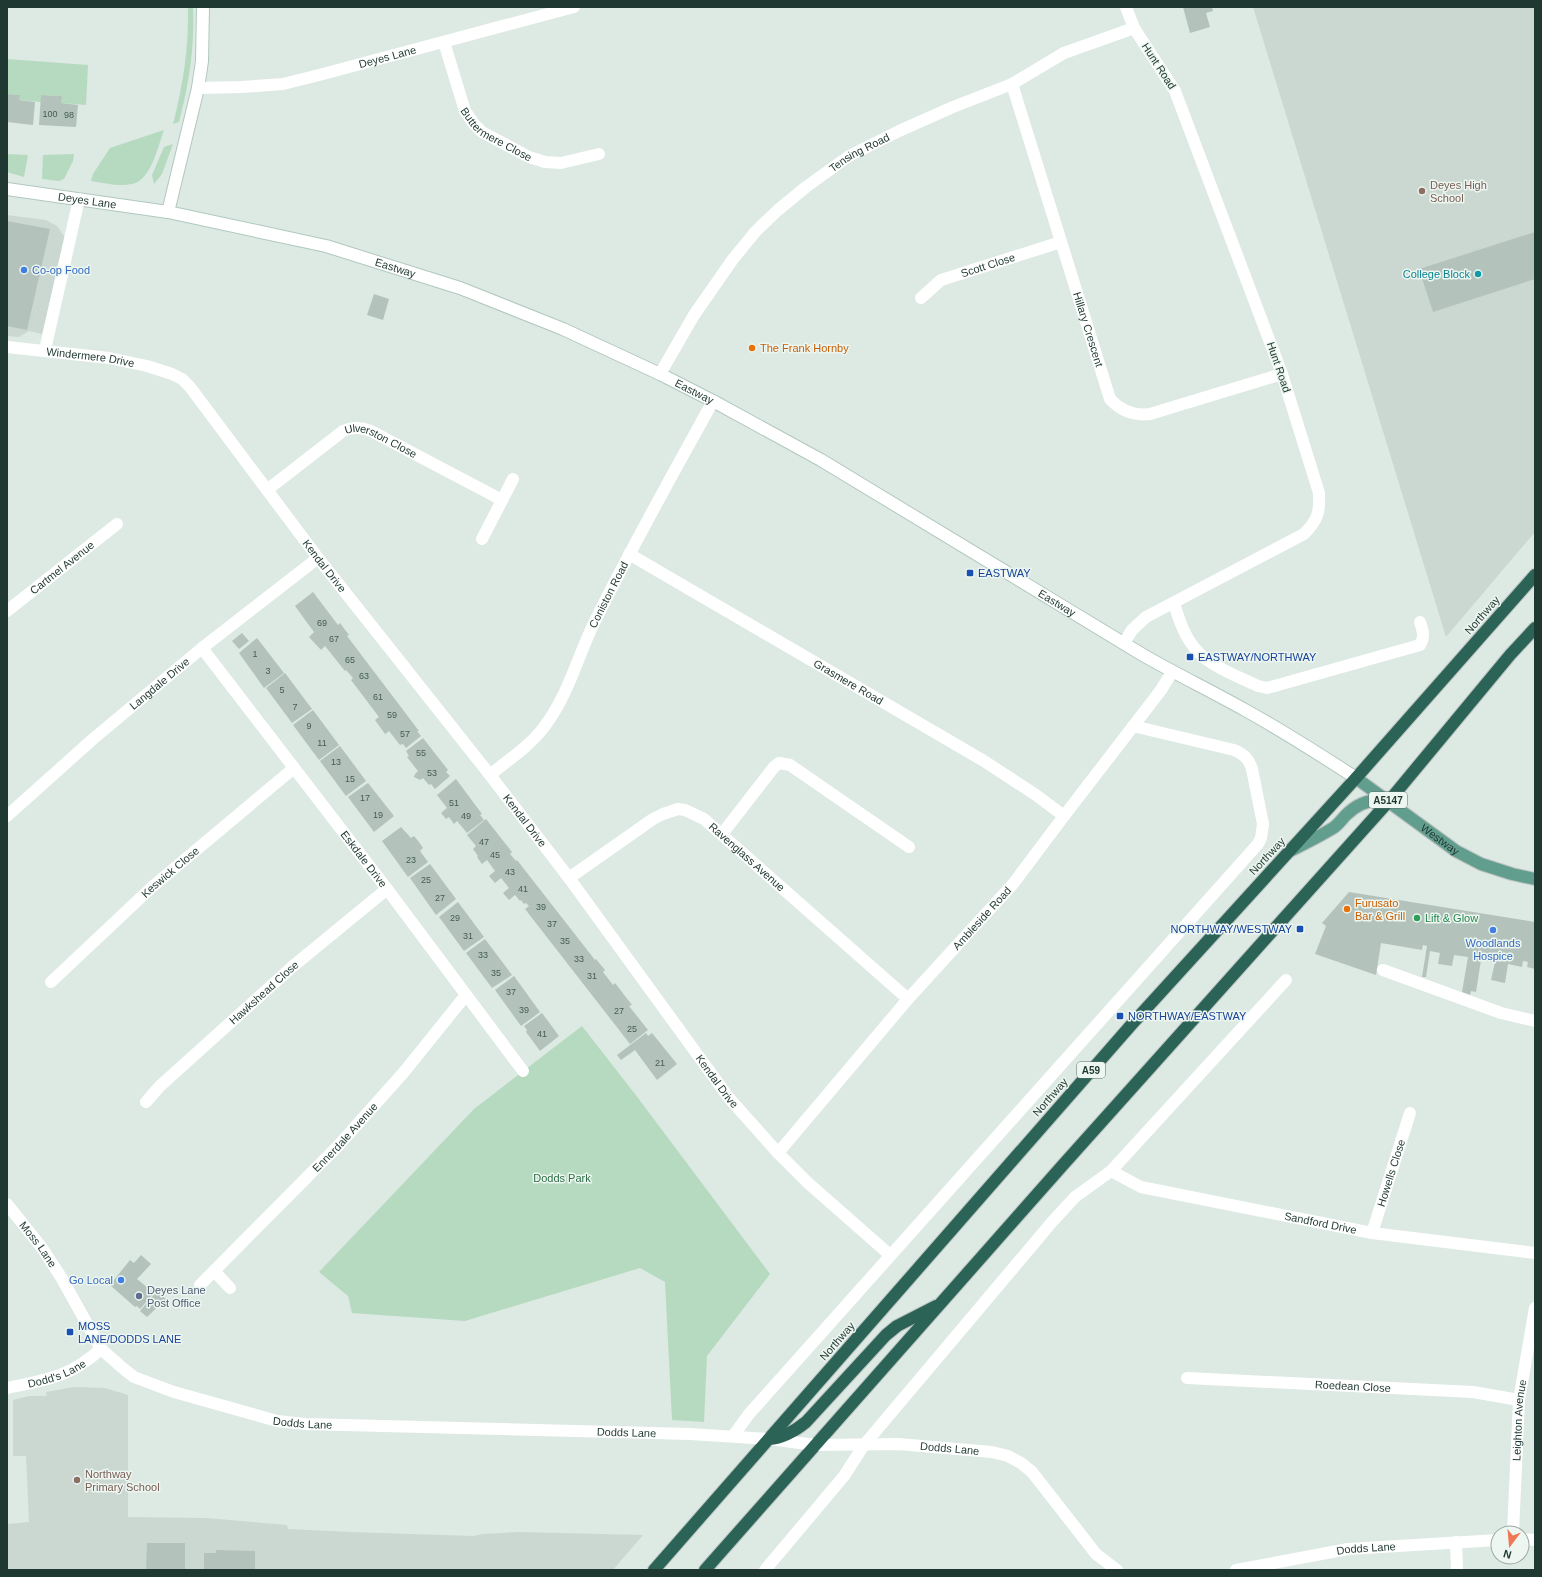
<svg xmlns="http://www.w3.org/2000/svg" width="1542" height="1577" viewBox="0 0 1542 1577" font-family="Helvetica,sans-serif">
<rect width="100%" height="100%" fill="#dde9e3"/>
<!-- built -->
<g fill="#cbd8d2">
<polygon points="1253,7 1535,7 1535,532 1446,637"/>
<polygon points="7,215 46,220 57,226 64,236 64,241 42,334 29,331 19,337 7,336"/>
<polygon points="74,1387 105,1388 128,1395 128,1517 206,1518 287,1525 288,1529 351,1532 473,1536 483,1534 519,1532 643,1535 613,1570 7,1570 7,1524 29,1522 26,1456 13,1456 13,1400 29,1396 47,1396 46,1392"/>
</g>
<!-- green -->
<g fill="#b6dabf">
<path d="M188 7H193C195 47 189 83 179 122L173 124C183 85 189 47 188 7Z"/>
<polygon points="7,59 88,65 86,105 61,103 61,96 41,95 41,102 19,100 19,95 7,94"/>
<path d="M164 130C158 146 151 181 132 184 119 187 104 183 91 181L93 174 110 148Z"/>
<polygon points="173,144 162,174 154,184 152,175 164,147"/>
<polygon points="7,154 28,155 24,177 7,172"/>
<polygon points="74,154 73,161 64,179 59,181 42,179 43,155"/>
<polygon points="582,1026 635,1094 770,1274 707,1356 704,1422 672,1420 665,1282 640,1268 465,1321 352,1313 348,1296 319,1272 474,1109"/>
</g>
<!-- building -->
<g fill="#b3c3bc">
<polygon points="1183,7 1212,7 1213,11 1206,13 1210,27 1190,33"/>
<polygon points="7,94 20,95 19,100 35,102 33,125 7,122"/>
<polygon points="41,95 62,96 61,103 78,105 76,127 39,125"/>
<polygon points="7,221 50,229 27,330 7,326"/>
<polygon points="1535,232 1535,279 1433,312 1419,269"/>
<polygon points="374,294 389,299 383,320 367,315"/>
<polygon points="313,592 338,625 340,623 349,635 347,636 419,731 417,731 421,736 406,748 403,744 400,745 389,731 385,734 375,720 379,717 351,680 353,678 346,670 345,671 325,646 321,650 309,637 314,632 295,606"/>
<polygon points="242,633 249,641 239,649 232,641"/>
<polygon points="257,638 284,673 264,688 239,653"/>
<polygon points="285,673 312,709 292,723 266,688"/>
<polygon points="313,710 339,745 319,760 293,725"/>
<polygon points="423,738 448,770 446,772 450,776 435,789 431,784 429,785 423,778 420,780 414,777 415,774 418,771 407,757 409,756 406,751"/>
<polygon points="340,746 366,781 346,796 320,761"/>
<polygon points="456,779 482,814 480,815 484,820 467,833 457,821 454,824 449,817 446,819 441,813 447,808 437,795"/>
<polygon points="368,783 394,816 374,832 348,797"/>
<polygon points="486,819 512,852 510,854 516,861 517,860 595,960 596,959 605,970 603,972 613,985 615,983 632,1005 629,1006 648,1030 630,1044 525,909 529,906 526,903 524,904 521,900 520,901 515,895 509,900 503,893 509,888 501,878 495,883 489,876 495,871 487,860 482,864 477,857 478,856 473,849 476,846 467,835"/>
<polygon points="401,827 411,838 414,836 419,842 423,848 420,851 428,862 408,877 382,841"/>
<polygon points="430,864 456,899 436,915 410,878"/>
<polygon points="1349,892 1535,922 1535,969 1527,967 1528,962 1523,961 1522,967 1508,964 1505,983 1491,980 1495,962 1481,960 1476,992 1471,991 1470,995 1462,992 1468,957 1454,955 1452,966 1438,964 1440,953 1430,951 1426,977 1422,977 1427,946 1423,945 1422,950 1381,943 1376,975 1315,954 1326,926 1322,923"/>
<polygon points="458,902 484,937 464,951 439,917"/>
<polygon points="485,939 512,975 492,988 466,953"/>
<polygon points="514,976 540,1012 521,1026 495,990"/>
<polygon points="542,1013 559,1036 540,1051 526,1032 527,1030 524,1026"/>
<polygon points="646,1033 648,1036 652,1033 677,1064 657,1080 635,1050 621,1060 617,1055"/>
<polygon points="141,1255 151,1264 137,1279 154,1293 140,1309 137,1306 135,1307 110,1285 130,1260 134,1263"/>
<polygon points="157,1291 166,1299 147,1317 140,1311"/>
<polygon points="147,1543 185,1543 185,1570 146,1570"/>
<polygon points="216,1550 255,1551 255,1570 204,1569 204,1553 216,1553"/>
</g>
<g fill="none" stroke-linecap="round" stroke-linejoin="round">
<!-- secondary casing -->
<g stroke="#b1c8bf" stroke-width="14">
<g id="secondary">
<path id="s25" d="M7 189 168 212 326 246 460 288 563 329 660 374 713 401 821 460 1143 655C1176 674 1211 691 1245 710 1283 731 1319 754 1356 778"/>
<polyline points="168,212 198,88 202,61 203,7"/>
</g>
</g>
<!-- primary casing -->
<g stroke="#bcc3c1" stroke-width="14">
<g id="primary">
<path id="s26" d="M1356 778 1456 851 1481 864 1512 874 1535 879"/>
<path d="M1292 850C1306 843 1320 836 1333 828 1338 825 1342 819 1346 815 1358 803 1372 798 1388 801"/>
</g>
</g>
<!-- highway casing -->
<g stroke="#bcc3c1" stroke-width="14">
<g id="highway">
<path d="M769 1439C783 1438 795 1431 806 1422L886 1335 897 1326 936 1306"/>
<polyline points="654,1570 1132,1024 1356,778 1535,575"/>
<polyline points="705,1570 1062,1166 1389,801 1510,655 1535,628"/>
</g>
</g>
<!-- street -->
<g stroke="#fff" stroke-width="12">
<path id="s1" d="M444 42 465 111 474 124 482 132 529 157 545 162 561 163 599 154"/>
<path id="s2" d="M1012 84 1110 399C1121 411 1134 416 1150 414L1282 374"/>
<path id="s3" d="M198 88 242 87 283 84 323 74 574 7"/>
<path id="s4" d="M921 298 941 280 1061 242"/>
<path id="s5" d="M7 347 109 358 147 366 172 374 182 379 190 387 318 558 490 775 569 878 729 1098 778 1153 807 1182 890 1255"/>
<polyline points="45,350 79,199"/>
<path id="s6" d="M660 374 694 315 733 259 756 231 778 210 806 187 849 156 899 131 953 107 1012 84 1064 53 1134 28"/>
<path id="s7" d="M267 490 343 431C353 427 360 427 371 431L502 500"/>
<polyline points="482,539 513,479"/>
<path id="s8" d="M629 554 984 761 1036 795 1064 816"/>
<path d="M1174 603C1179 620 1185 639 1199 653 1211 666 1241 678 1258 686L1267 688 1420 645C1425 637 1423 631 1420 622"/>
<path id="s9" d="M7 611 117 524"/>
<path d="M1124 643 1132 630 1146 617 1304 534C1318 520 1320 512 1319 493L1282 374 1175 91 1134 28 1126 7"/>
<path id="s10" d="M202 648 387 889 523 1071"/>
<path id="s11" d="M490 775C508 760 530 746 544 727 568 696 577 658 594 623 631 548 673 474 713 401"/>
<path id="s12" d="M7 816 93 739 202 648 318 558"/>
<polyline points="722,834 774,767 779,763 790,765 909,847"/>
<path id="s13" d="M569 878 653 819 663 814 678 809 685 810 704 819 908 999"/>
<polyline points="1383,970 1501,1013 1535,1021"/>
<path id="s14" d="M51 982 152 887 294 768"/>
<path id="s15" d="M146 1102 160 1086 292 967 387 889"/>
<path id="s16" d="M778 1153 908 999 1013 884 1064 816 1161 690 1172 672"/>
<path id="s17" d="M1111 1171 1141 1187 1372 1233 1535 1253"/>
<path id="s18" d="M7 1204 42 1248 61 1277 101 1349 125 1370 134 1377 174 1392 277 1421 305 1424 690 1434 769 1439 815 1445 898 1444 992 1452 1008 1456 1021 1463 1032 1472 1096 1554 1117 1570"/>
<path id="s19" d="M1372 1233 1410 1113"/>
<polyline points="214,1271 230,1288"/>
<path id="s20" d="M200 1285 338 1146 404 1072 466 995"/>
<path id="s21" d="M1187 1378 1473 1392 1519 1400"/>
<path id="s22" d="M7 1388C47 1380 70 1377 101 1349"/>
<path d="M733 1436 749 1414 1258 844 1261 838 1263 824 1252 769C1249 759 1244 754 1234 750L1133 726"/>
<path id="s23" d="M1513 1533 1519 1400 1535 1308"/>
<polyline points="1522,1539 1535,1540"/>
<polyline points="1456,1542 1457,1570"/>
<polyline points="765,1570 844,1476 864,1445 1052,1222 1075,1197 1111,1171 1286,980"/>
<path id="s24" d="M1236 1570 1348 1549 1498 1540"/>
</g>
<!-- secondary -->
<use href="#secondary" stroke="#fff" stroke-width="12"/>
<!-- primary -->
<use href="#primary" stroke="#629e8e" stroke-width="12"/>
<!-- highway -->
<use href="#highway" stroke="#2c6357" stroke-width="12"/>
</g>
<!-- markers -->
<g fill="#8d6e63" stroke="#edf6f1" stroke-width="1.5">
<circle cx="1422" cy="191" r="4"/>
<circle cx="77" cy="1480" r="4"/>
</g>
<g fill="#3f7fe0" stroke="#edf6f1" stroke-width="1.5">
<circle cx="24" cy="270" r="4"/>
<circle cx="1493" cy="930" r="4"/>
<circle cx="121" cy="1280" r="4"/>
</g>
<circle fill="#0f9aa8" stroke="#edf6f1" stroke-width="1.5" cx="1478" cy="274" r="4"/>
<g fill="#e8710a" stroke="#edf6f1" stroke-width="1.5">
<circle cx="752" cy="348" r="4"/>
<circle cx="1347" cy="909" r="4"/>
</g>
<g fill="#1a4fb4" stroke="#edf6f1" stroke-width="1.5">
<rect x="966" y="569" width="8" height="8" rx="2"/>
<rect x="1186" y="653" width="8" height="8" rx="2"/>
<rect x="1296" y="925" width="8" height="8" rx="2"/>
<rect x="1116" y="1012" width="8" height="8" rx="2"/>
<rect x="66" y="1328" width="8" height="8" rx="2"/>
</g>
<circle fill="#2e9e5b" stroke="#edf6f1" stroke-width="1.5" cx="1417" cy="918" r="4"/>
<circle fill="#5c6f8a" stroke="#edf6f1" stroke-width="1.5" cx="139" cy="1296" r="4"/>
<g text-anchor="middle" dominant-baseline="central" stroke-width="3" stroke-linejoin="round" paint-order="stroke">
<!-- number labels -->
<g font-size="9" fill="#445b54">
<text x="50" y="114">100</text>
<text x="69" y="115">98</text>
<text x="322" y="623">69</text>
<text x="334" y="639">67</text>
<text x="255" y="654">1</text>
<text x="350" y="660">65</text>
<text x="268" y="671">3</text>
<text x="364" y="676">63</text>
<text x="282" y="690">5</text>
<text x="378" y="697">61</text>
<text x="295" y="707">7</text>
<text x="392" y="715">59</text>
<text x="309" y="726">9</text>
<text x="405" y="734">57</text>
<text x="322" y="743">11</text>
<text x="421" y="753">55</text>
<text x="336" y="762">13</text>
<text x="432" y="773">53</text>
<text x="350" y="779">15</text>
<text x="365" y="798">17</text>
<text x="454" y="803">51</text>
<text x="378" y="815">19</text>
<text x="466" y="816">49</text>
<text x="484" y="842">47</text>
<text x="495" y="855">45</text>
<text x="411" y="860">23</text>
<text x="510" y="872">43</text>
<text x="426" y="880">25</text>
<text x="523" y="889">41</text>
<text x="440" y="898">27</text>
<text x="541" y="907">39</text>
<text x="455" y="918">29</text>
<text x="552" y="924">37</text>
<text x="468" y="936">31</text>
<text x="565" y="941">35</text>
<text x="483" y="955">33</text>
<text x="579" y="959">33</text>
<text x="496" y="973">35</text>
<text x="592" y="976">31</text>
<text x="511" y="992">37</text>
<text x="524" y="1010">39</text>
<text x="619" y="1011">27</text>
<text x="632" y="1029">25</text>
<text x="542" y="1034">41</text>
<text x="660" y="1063">21</text>
</g>
<!-- shield labels -->
<g fill="#edf6f1" stroke="#5d716b" stroke-width="1">
<rect x="1369" y="792" width="38" height="16" rx="3"/>
<rect x="1077" y="1062" width="28" height="16" rx="3"/>
</g>
<g font-size="10" font-weight="bold" fill="#1f3831">
<text x="1388" y="800">A5147</text>
<text x="1091" y="1070">A59</text>
</g>
<!-- street labels -->
<g font-size="11" fill="#1f3831" stroke="#edf6f1">
<text stroke="none"><textPath href="#s3" startOffset="193">Deyes Lane</textPath></text>
<text transform="translate(1159 66) rotate(57)">Hunt Road</text>
<text stroke="none"><textPath href="#s1" startOffset="112">Buttermere Close</textPath></text>
<text stroke="none"><textPath href="#s6" startOffset="303">Tensing Road</textPath></text>
<text stroke="none"><textPath href="#s25" startOffset="81">Deyes Lane</textPath></text>
<text stroke="none"><textPath href="#s4" startOffset="76">Scott Close</textPath></text>
<text stroke="none"><textPath href="#s25" startOffset="397">Eastway</textPath></text>
<text stroke="none"><textPath href="#s2" startOffset="257">Hillary Crescent</textPath></text>
<text stroke="none"><textPath href="#s5" startOffset="84">Windermere Drive</textPath></text>
<text transform="translate(1279 367) rotate(71)">Hunt Road</text>
<text stroke="none"><textPath href="#s25" startOffset="721">Eastway</textPath></text>
<text stroke="none"><textPath href="#s7" startOffset="137">Ulverston Close</textPath></text>
<text stroke="none"><textPath href="#s5" startOffset="414">Kendal Drive</textPath></text>
<text stroke="none"><textPath href="#s9" startOffset="70">Cartmel Avenue</textPath></text>
<text stroke="none"><textPath href="#s11" startOffset="220">Coniston Road</textPath></text>
<text stroke="none"><textPath href="#s25" startOffset="1141">Eastway</textPath></text>
<text transform="translate(1482 615) rotate(-49)">Northway</text>
<text stroke="none"><textPath href="#s8" startOffset="254">Grasmere Road</textPath></text>
<text stroke="none"><textPath href="#s12" startOffset="202">Langdale Drive</textPath></text>
<text stroke="none"><textPath href="#s5" startOffset="738">Kendal Drive</textPath></text>
<text stroke="none"><textPath href="#s26" startOffset="104">Westway</textPath></text>
<text stroke="none"><textPath href="#s13" startOffset="215">Ravenglass Avenue</textPath></text>
<text transform="translate(1267 856) rotate(-47)">Northway</text>
<text stroke="none"><textPath href="#s10" startOffset="266">Eskdale Drive</textPath></text>
<text stroke="none"><textPath href="#s14" startOffset="162">Keswick Close</textPath></text>
<text stroke="none"><textPath href="#s16" startOffset="311">Ambleside Road</textPath></text>
<text stroke="none"><textPath href="#s15" startOffset="161">Hawkshead Close</textPath></text>
<text stroke="none"><textPath href="#s5" startOffset="1062">Kendal Drive</textPath></text>
<text transform="translate(1050 1097) rotate(-49)">Northway</text>
<text stroke="none"><textPath href="#s20" startOffset="207">Ennerdale Avenue</textPath></text>
<text stroke="none"><textPath href="#s19" startOffset="63">Howells Close</textPath></text>
<text stroke="none"><textPath href="#s17" startOffset="217">Sandford Drive</textPath></text>
<text stroke="none"><textPath href="#s18" startOffset="51">Moss Lane</textPath></text>
<text transform="translate(837 1341) rotate(-49)">Northway</text>
<text stroke="none"><textPath href="#s22" startOffset="52">Dodd's Lane</textPath></text>
<text stroke="none"><textPath href="#s21" startOffset="166">Roedean Close</textPath></text>
<text stroke="none"><textPath href="#s23" startOffset="113">Leighton Avenue</textPath></text>
<text stroke="none"><textPath href="#s18" startOffset="392">Dodds Lane</textPath></text>
<text stroke="none"><textPath href="#s18" startOffset="716">Dodds Lane</textPath></text>
<text stroke="none"><textPath href="#s18" startOffset="1040">Dodds Lane</textPath></text>
<text stroke="none"><textPath href="#s24" startOffset="132">Dodds Lane</textPath></text>
</g>
<!-- education labels -->
<g font-size="11" fill="#785e54" stroke="#edf6f1" text-anchor="start">
<text x="1430" y="185">Deyes High<tspan x="1430" dy="13">School</tspan></text>
<text x="85" y="1474">Northway<tspan x="85" dy="13">Primary School</tspan></text>
</g>
<!-- shop labels -->
<g font-size="11" fill="#366cbe" stroke="#edf6f1" text-anchor="start">
<text x="32" y="270">Co-op Food</text>
<text x="1493" y="943" text-anchor="middle">Woodlands<tspan x="1493" dy="13">Hospice</tspan></text>
<text x="113" y="1280" text-anchor="end">Go Local</text>
</g>
<!-- culture labels -->
<g font-size="11" fill="#0d838f" stroke="#edf6f1" text-anchor="end">
<text x="1470" y="274">College Block</text>
</g>
<!-- food labels -->
<g font-size="11" fill="#c56008" stroke="#edf6f1" text-anchor="start">
<text x="760" y="348">The Frank Hornby</text>
<text x="1355" y="903">Furusato<tspan x="1355" dy="13">Bar &amp; Grill</tspan></text>
</g>
<!-- transit labels -->
<g font-size="11" fill="#164399" stroke="#edf6f1" text-anchor="start">
<text x="978" y="573">EASTWAY</text>
<text x="1198" y="657">EASTWAY/NORTHWAY</text>
<text x="1292" y="929" text-anchor="end">NORTHWAY/WESTWAY</text>
<text x="1128" y="1016">NORTHWAY/EASTWAY</text>
<text x="78" y="1326">MOSS<tspan x="78" dy="13">LANE/DODDS LANE</tspan></text>
</g>
<!-- leisure labels -->
<g font-size="11" fill="#27864d" stroke="#edf6f1" text-anchor="start">
<text x="1425" y="918">Lift &amp; Glow</text>
</g>
<!-- park labels -->
<g font-size="11" fill="#2b6d44" stroke="#edf6f1">
<text x="562" y="1178">Dodds Park</text>
</g>
<!-- service labels -->
<g font-size="11" fill="#4e5e75" stroke="#edf6f1" text-anchor="start">
<text x="147" y="1290">Deyes Lane<tspan x="147" dy="13">Post Office</tspan></text>
</g>
</g>
<!-- border -->
<rect width="1542" height="1577" fill="none" stroke="#1f3831" stroke-width="16"/>
<!-- north arrow -->
<g transform="translate(1510 1545) rotate(196)"><circle r="19" fill="#edf6f1" stroke="#9baaa4"/>
<path d="M0-3L7 15L0 10L-7 15Z" fill="#ef7954"/>
<text y="-6" font-size="11" font-weight="bold" text-anchor="middle" fill="#1f3831">N</text>
</g>
</svg>
